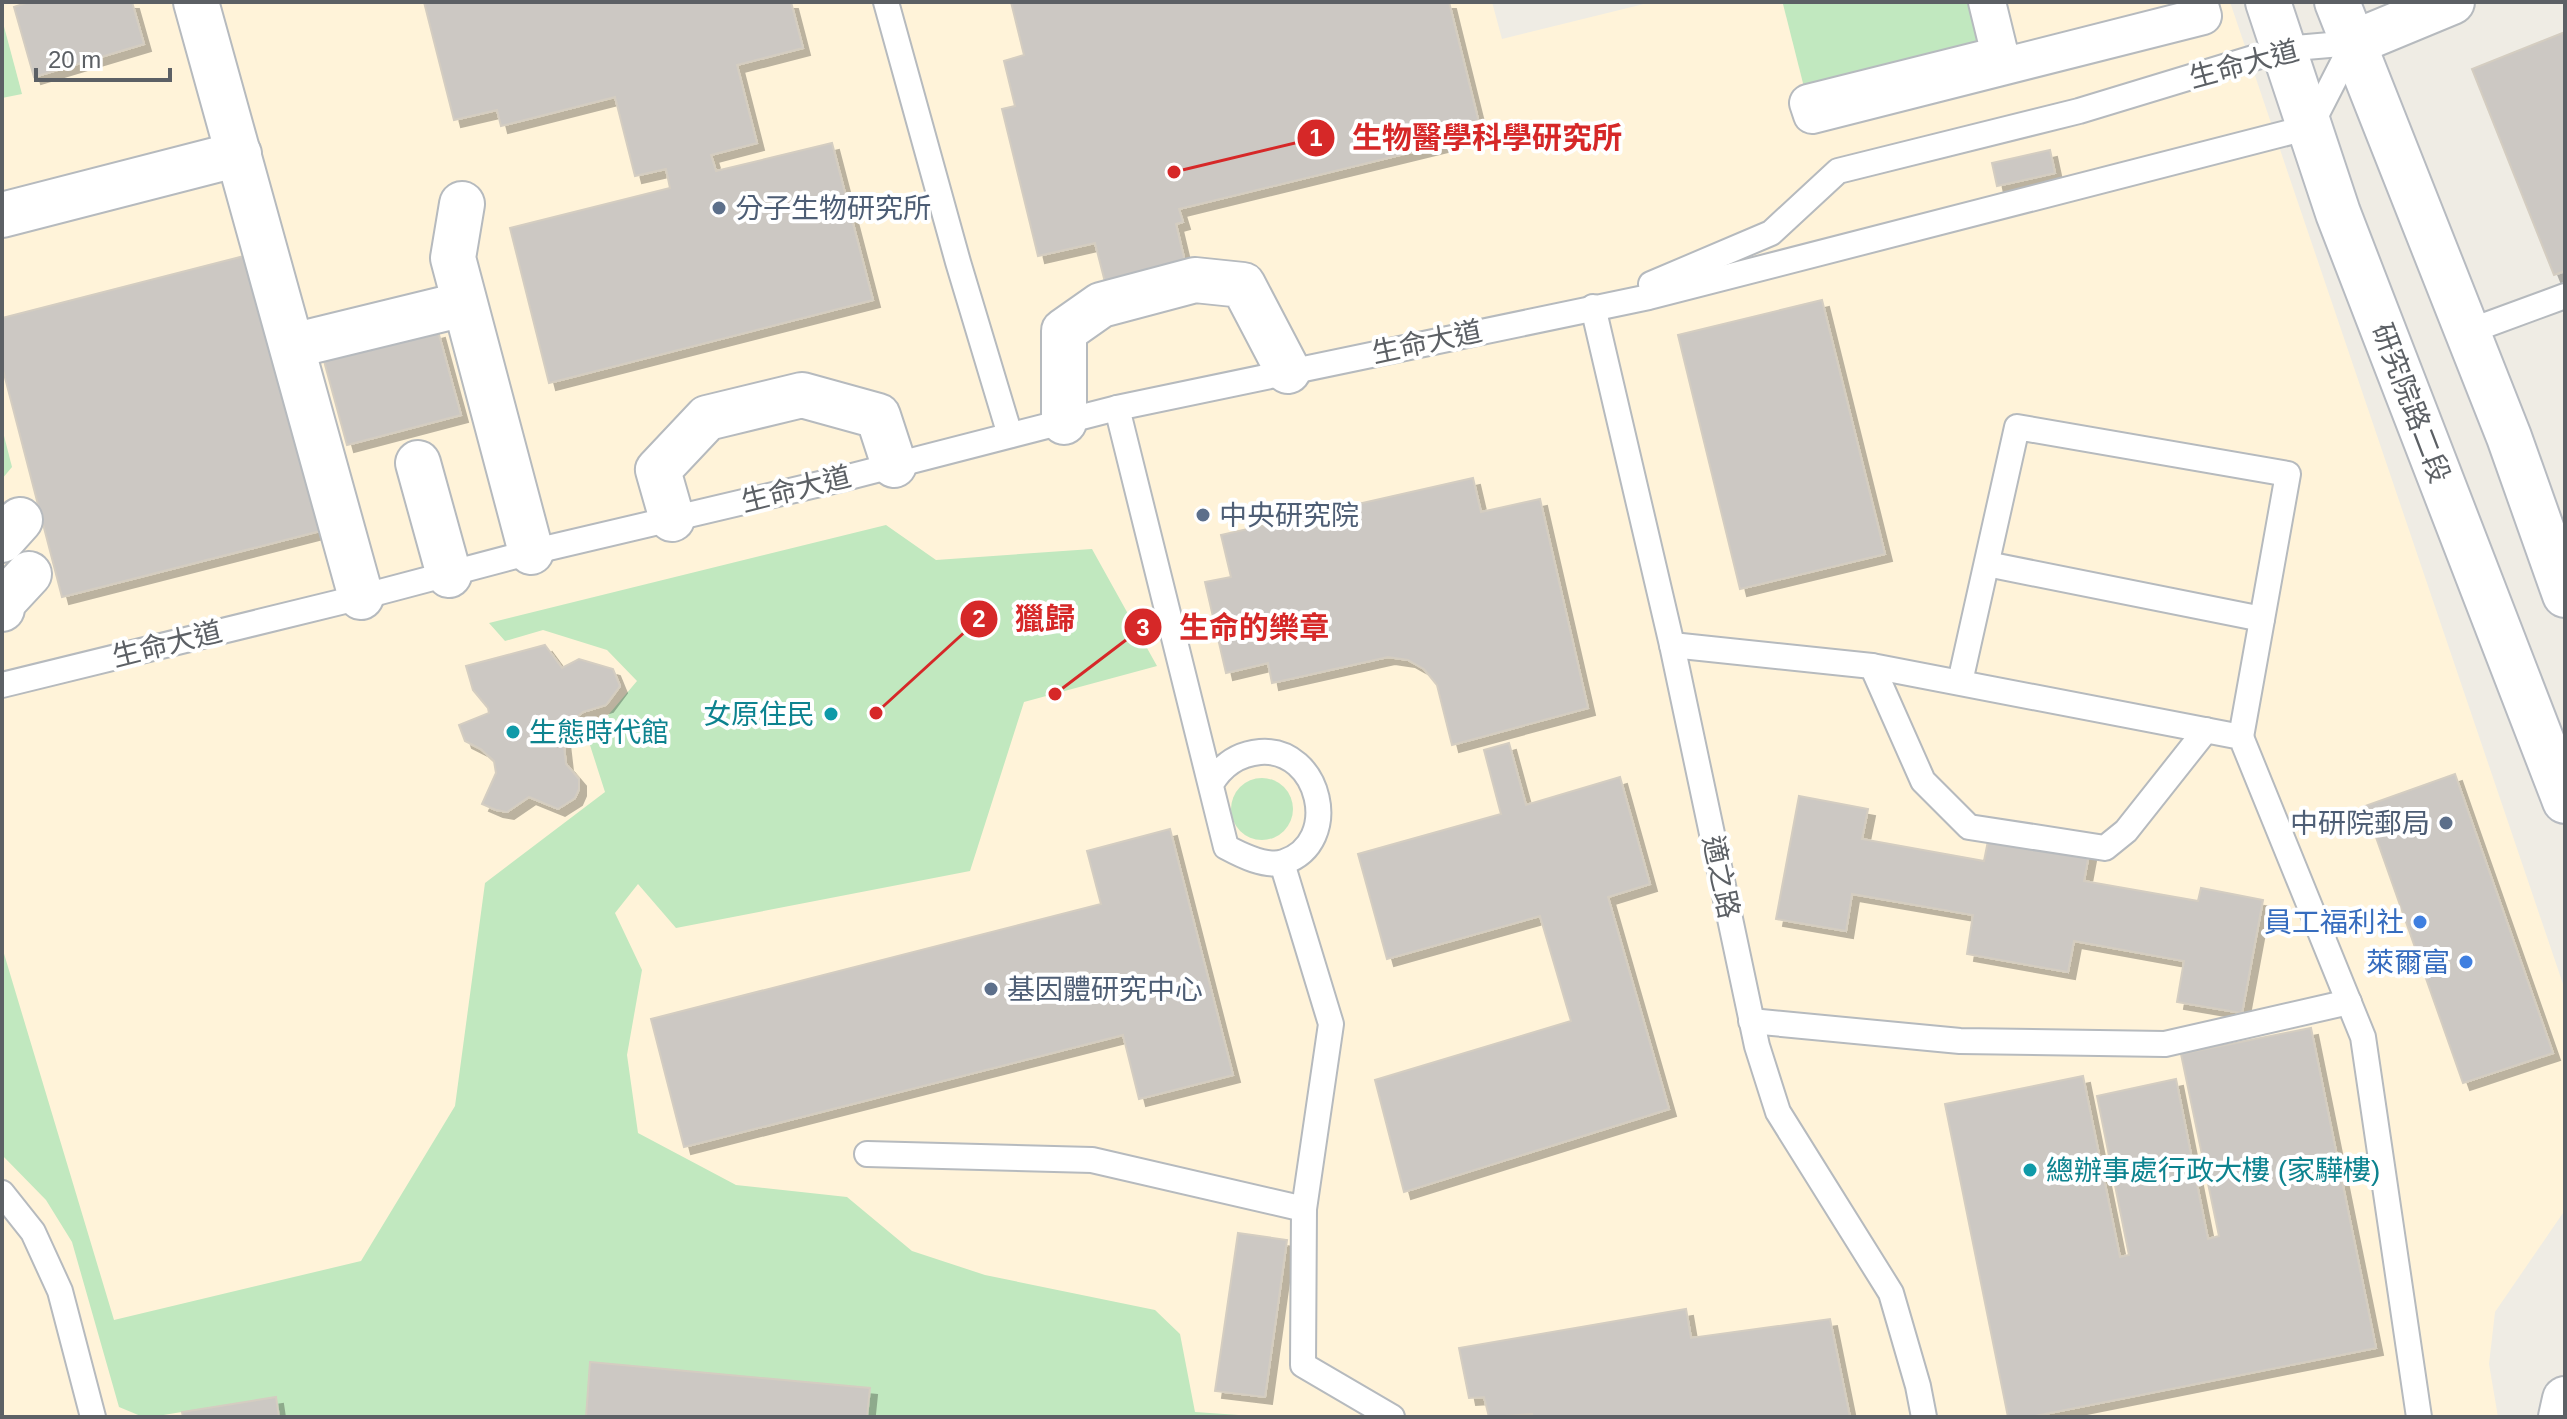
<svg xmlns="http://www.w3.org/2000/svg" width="2567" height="1419" viewBox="0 0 2567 1419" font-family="Arial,'Noto Sans TC',sans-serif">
<defs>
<filter id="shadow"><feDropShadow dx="7" dy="7" stdDeviation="0" flood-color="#0004"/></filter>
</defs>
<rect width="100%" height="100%" fill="#efece4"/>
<!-- commercial -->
<polygon fill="#fff3d9" points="2,2 1492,2 1502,39 1652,2 2230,2 2565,990 2565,1210 2495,1312 2489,1364 2498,1417 2,1417"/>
<!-- green -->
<g fill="#c1e8bf">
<polygon points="1790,2 1987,2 2000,55 1808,103 1783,4"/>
<polygon points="2,19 22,94 2,98"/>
<polygon points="2,428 12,467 2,479"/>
<polygon points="886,525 936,560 1092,549 1157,666 1024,702 970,871 676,928 638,884 615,913 642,970 627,1055 638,1133 736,1185 847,1197 912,1251 985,1275 1155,1310 1180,1334 1195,1412 1268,1417 279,1417 275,1397 151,1417 143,1417 119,1407 72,1242 46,1200 2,1155 2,947 114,1320 361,1261 455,1106 485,883 605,792 588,739 637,681 607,650 543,630 505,641 489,623"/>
<circle cx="1262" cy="809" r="31"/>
</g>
<!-- building -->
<g fill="#ccc8c3" stroke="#d4cdc1" stroke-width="2" filter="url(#shadow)">
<polygon points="29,2 132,2 144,44 34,77 14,7"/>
<polygon points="424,2 791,2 803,48 737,65 757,143 711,155 716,171 832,143 873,300 549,383 510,228 670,188 666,169 635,176 615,97 501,126 497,110 454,120"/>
<polygon points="1011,2 1449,2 1482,135 1179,209 1183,222 1176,224 1186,266 1106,286 1095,243 1038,256 1002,109 1015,106 1004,61 1024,55"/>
<polygon points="2565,32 2565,271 2554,275 2472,69"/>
<polygon points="2050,150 2055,173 1997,186 1992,163"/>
<polygon points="248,255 320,531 62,597 2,366 2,318"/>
<polygon points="1822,300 1885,554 1740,589 1678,335"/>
<polygon points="438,331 461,415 347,445 324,361"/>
<polygon points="1473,478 1481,512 1540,499 1588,708 1452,745 1437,685 1424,669 1408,660 1388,657 1272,683 1268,663 1226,673 1205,582 1231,577 1221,535"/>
<polygon points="545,645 562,668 579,659 613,669 620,686 606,705 583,712 566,726 563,738 566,764 579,779 579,789 575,798 558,809 529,797 507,812 496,810 482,804 496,773 494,761 481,749 465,741 459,725 489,713 488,708 473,690 466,666"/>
<polygon points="1509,743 1526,805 1620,777 1650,884 1608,897 1669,1109 1404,1192 1375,1080 1571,1021 1540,916 1387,959 1358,854 1501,814 1484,750"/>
<polygon points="2455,774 2553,1053 2463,1083 2365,806"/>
<polygon points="1799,796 1868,809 1862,839 1984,861 1989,836 2089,854 2084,881 2198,901 2201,888 2263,900 2242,1013 2177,1002 2184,961 2074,941 2068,972 1967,954 1973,915 1852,894 1846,931 1776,919"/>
<polygon points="1170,829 1233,1075 1139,1099 1123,1035 684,1147 651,1019 1101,904 1087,851"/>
<polygon points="2311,1028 2376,1348 2030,1417 2008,1417 1945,1104 2083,1076 2120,1257 2129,1255 2097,1096 2176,1079 2208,1239 2219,1236 2181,1054"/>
<polygon points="1238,1233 1287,1240 1265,1397 1215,1391"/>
<polygon points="1686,1309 1691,1338 1830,1319 1850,1417 1533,1417 1532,1414 1489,1417 1484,1397 1469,1398 1459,1348"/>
<polygon points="590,1362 870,1388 867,1417 586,1417"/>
<polygon points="276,1397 279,1417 183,1417 182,1412"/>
</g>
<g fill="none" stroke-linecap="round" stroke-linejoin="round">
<!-- service casing -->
<g stroke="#b6babe" stroke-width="28">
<g id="service">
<polyline points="886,2 958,262 1010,435"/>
<polyline points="1651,284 1771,233 1838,171 2079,111 2283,49 2353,43"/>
<polyline points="1593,307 1672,645 1757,1046 1778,1112 1891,1293 1918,1386 1924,1417"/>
<polyline points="2467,332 2565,296"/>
<path d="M1117 408 1226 847C1241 855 1266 868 1284 862 1343 842 1320 747 1260 752 1238 754 1222 765 1211 784"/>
<polyline points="1987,564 2262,619"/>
<polyline points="1672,645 1872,666 2241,737 2363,1037 2419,1417"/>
<polyline points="1872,666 1923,781 1969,827 2105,848 2126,831 2206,730"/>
<polyline points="1960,682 2017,427 2288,474 2241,737"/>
<polyline points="2,685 361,597 531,552 841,479 1117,408 1649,297 2310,127 2353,43"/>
<polyline points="1282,863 1331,1024 1304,1209 1303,1365 1392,1417"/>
<polyline points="1751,1021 1960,1041 2165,1044 2349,1002"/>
<polyline points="867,1154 1092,1160 1304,1209"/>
<polyline points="2,1193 33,1232 60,1291 93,1417"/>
</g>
</g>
<!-- pedestrian casing -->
<g stroke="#b6babe" stroke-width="40">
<polyline id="pedestrian" points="1987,2 2000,55 1808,103 1812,115 2203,16 2199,2"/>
</g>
<!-- minor casing -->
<g stroke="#b6babe" stroke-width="48">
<g id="minor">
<polyline points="196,2 361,597"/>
<polyline points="2353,43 2452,2"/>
<polyline points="462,204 453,258 531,552"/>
<polyline points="2,215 239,154"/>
<polyline points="292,346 464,304"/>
<polyline points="1064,422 1064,331 1101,305 1195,280 1243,285 1288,371"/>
<polyline points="418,463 449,575"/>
<polyline points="672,519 658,470 707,418 802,395 878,416 894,465"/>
<polyline points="2,540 20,520"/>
<polyline points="2,609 3,602 29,574"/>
<polyline points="2561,1417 2565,1399"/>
</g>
</g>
<!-- secondary casing -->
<g stroke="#b7bbc1" stroke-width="48">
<g id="secondary">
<polyline points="2268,2 2338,213 2565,801"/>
<polyline points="2337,2 2509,437 2565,595"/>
</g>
</g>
<!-- service -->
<use href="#service" stroke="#fff" stroke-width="24"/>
<!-- pedestrian -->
<use href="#pedestrian" stroke="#fff" stroke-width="36"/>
<!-- minor -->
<use href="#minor" stroke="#fff" stroke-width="44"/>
<!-- secondary -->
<use href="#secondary" stroke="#fff" stroke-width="44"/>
</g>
<!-- markers -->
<g fill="#5c6f8a" stroke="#fff" stroke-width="3">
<circle cx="719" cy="208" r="8"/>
<circle cx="1203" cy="515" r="8"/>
<circle cx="2446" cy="823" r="8"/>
<circle cx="991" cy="989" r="8"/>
</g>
<g fill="#0f9aa8" stroke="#fff" stroke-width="3">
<circle cx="831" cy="714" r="8"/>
<circle cx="513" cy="732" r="8"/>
<circle cx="2030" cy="1170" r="8"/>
</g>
<g fill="#3f7fe0" stroke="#fff" stroke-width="3">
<circle cx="2420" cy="922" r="8"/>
<circle cx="2466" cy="962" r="8"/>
</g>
<g text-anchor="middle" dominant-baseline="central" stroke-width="8" stroke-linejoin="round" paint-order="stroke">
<!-- street labels -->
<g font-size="28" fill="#5c6065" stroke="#fff">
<text transform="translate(2244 64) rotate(-15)">生命大道</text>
<text transform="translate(1427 342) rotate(-12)">生命大道</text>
<text transform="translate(2411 403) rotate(69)">研究院路二段</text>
<text transform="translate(796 489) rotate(-14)">生命大道</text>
<text transform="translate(167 644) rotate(-14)">生命大道</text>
<text transform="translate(1721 877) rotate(78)">適之路</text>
</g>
<!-- service labels -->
<g font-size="28" fill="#4e5e75" stroke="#fff" text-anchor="start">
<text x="735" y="208">分子生物研究所</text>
<text x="1219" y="515">中央研究院</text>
<text x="2430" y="823" text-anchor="end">中研院郵局</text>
<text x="1007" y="989">基因體研究中心</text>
</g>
<!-- culture labels -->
<g font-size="28" fill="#0d838f" stroke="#fff" text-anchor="start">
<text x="815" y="714" text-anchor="end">女原住民</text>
<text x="529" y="732">生態時代館</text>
<text x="2046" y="1170">總辦事處行政大樓 (家驊樓)</text>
</g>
<!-- shop labels -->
<g font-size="28" fill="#366cbe" stroke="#fff" text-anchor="end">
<text x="2404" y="922">員工福利社</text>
<text x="2450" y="962">萊爾富</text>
</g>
</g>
<!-- callouts -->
<path fill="none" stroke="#d62828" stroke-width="3" d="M1174 172L1316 138M876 713L979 619M1055 694L1143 627"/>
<g fill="#d62828" stroke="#fff" stroke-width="3">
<circle cx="1174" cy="172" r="8"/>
<circle cx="876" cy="713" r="8"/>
<circle cx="1055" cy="694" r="8"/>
<circle cx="1316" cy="138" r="20"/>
<circle cx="979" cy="619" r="20"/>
<circle cx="1143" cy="627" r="20"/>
</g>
<g font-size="24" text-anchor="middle" font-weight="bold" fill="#fff">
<text x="1316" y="146">1</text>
<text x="979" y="627">2</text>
<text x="1143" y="636">3</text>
</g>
<g font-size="30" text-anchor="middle" font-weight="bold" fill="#d62828" stroke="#fff" stroke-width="8" stroke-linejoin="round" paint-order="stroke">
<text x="1487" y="148">生物醫學科學研究所</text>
<text x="1045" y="629">獵歸</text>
<text x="1254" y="638">生命的樂章</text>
</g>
<!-- border -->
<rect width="2567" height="1419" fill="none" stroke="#5c6065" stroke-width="8"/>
<!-- scale -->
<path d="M36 68v12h134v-12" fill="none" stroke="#5c6065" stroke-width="4"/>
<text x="48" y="68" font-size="24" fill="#5c6065" stroke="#ffffff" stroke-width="6" paint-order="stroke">20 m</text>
</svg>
